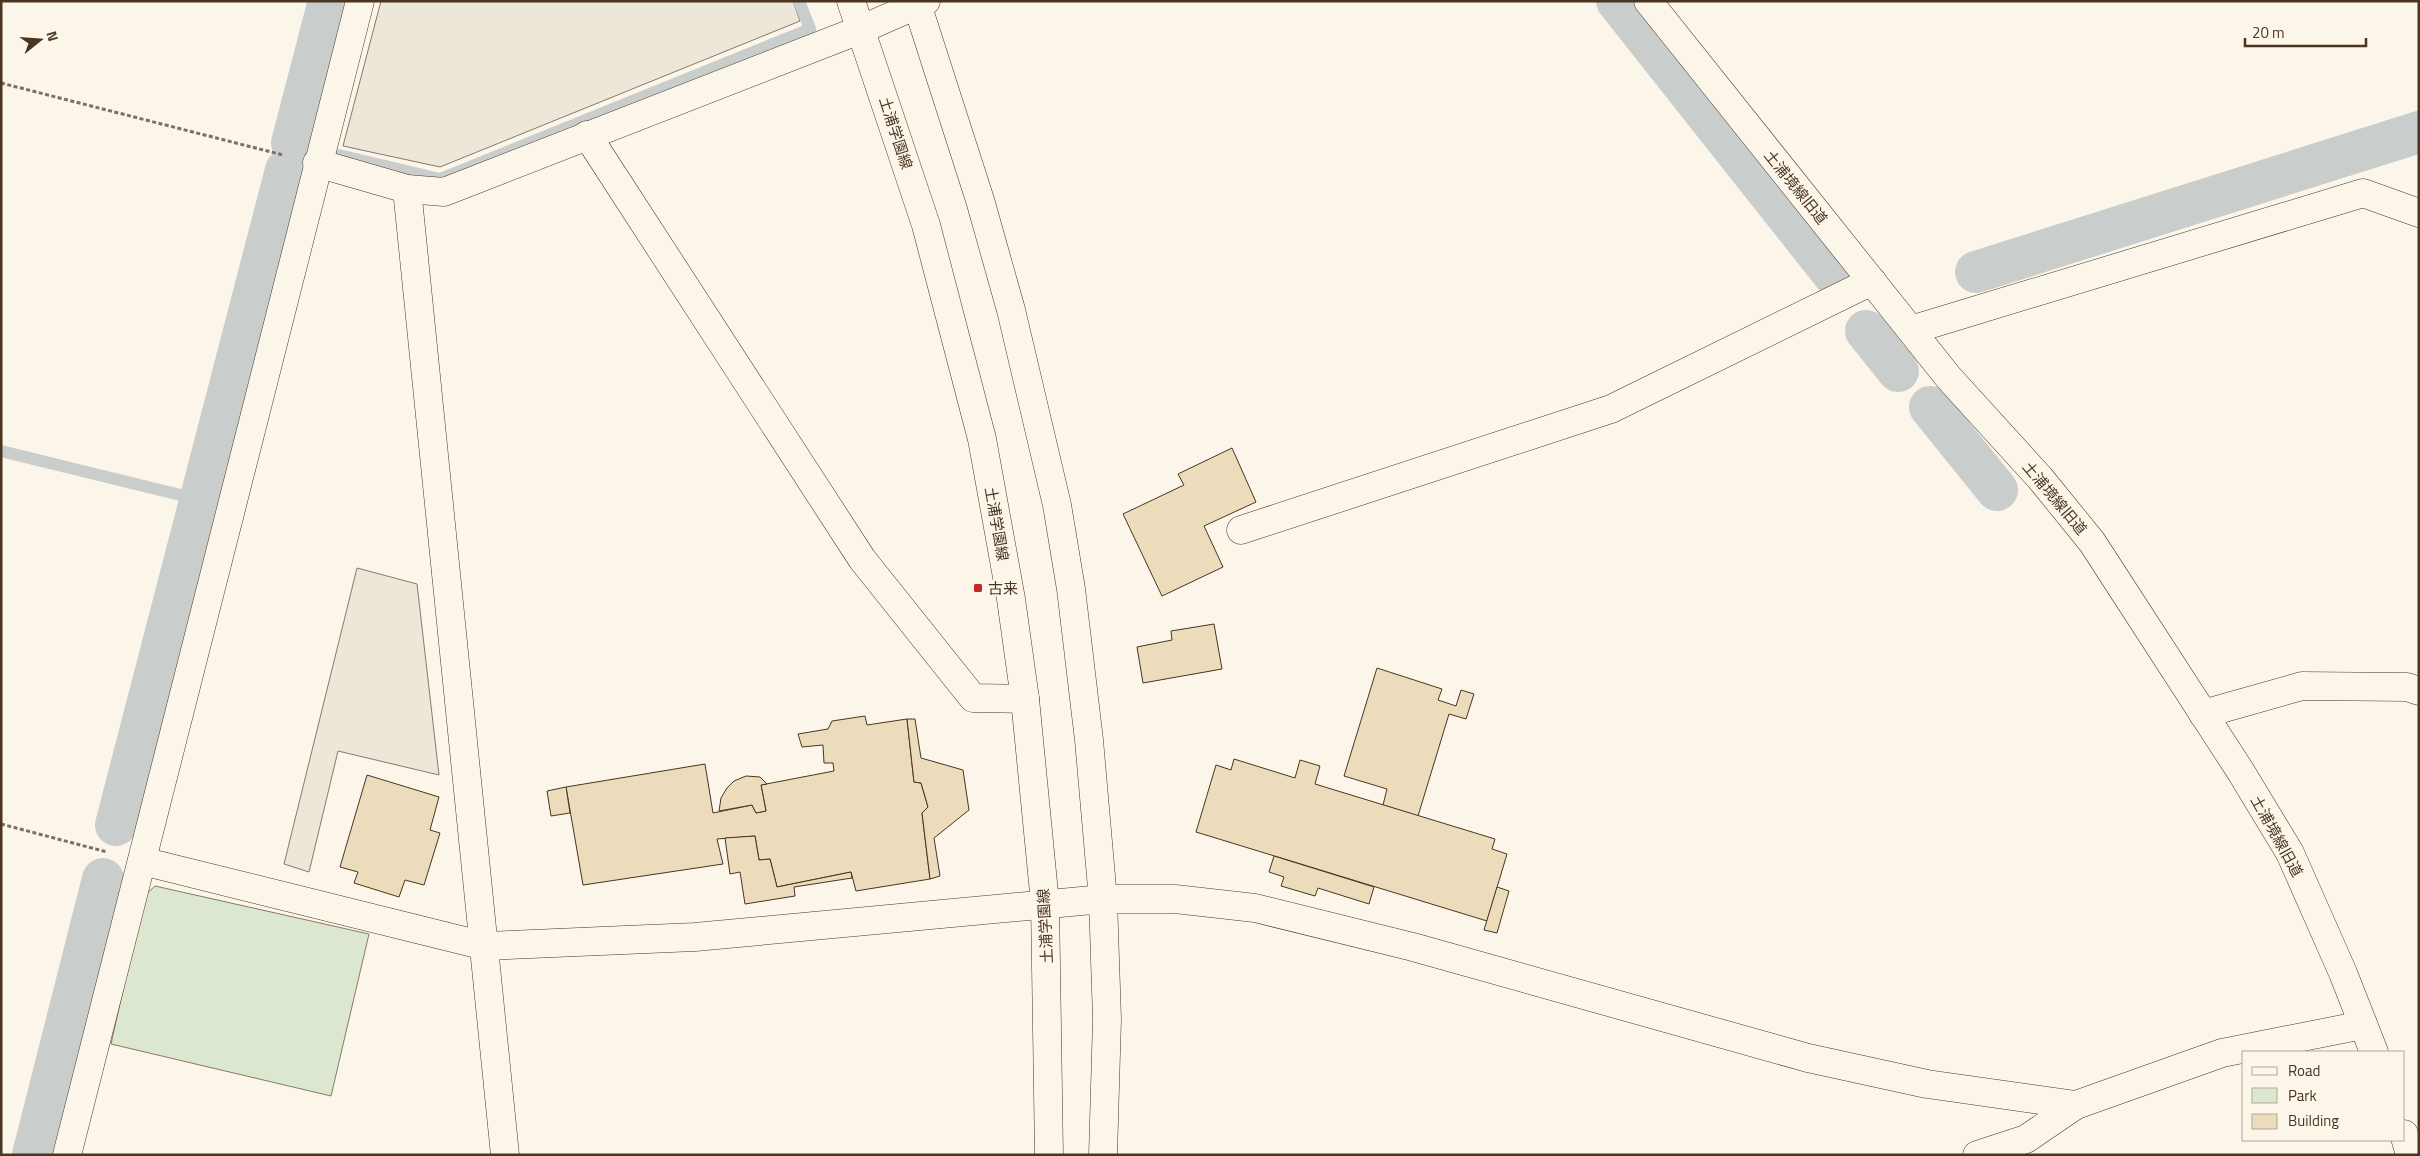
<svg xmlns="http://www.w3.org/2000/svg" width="2420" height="1156" viewBox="0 0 2420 1156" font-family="'Titillium Web','Noto Sans JP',sans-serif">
<rect width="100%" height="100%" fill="#fbf6e9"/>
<!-- green -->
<polygon fill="#dce7d0" stroke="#887966" points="155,886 369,934 331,1096 111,1044 144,896"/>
<!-- parking -->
<g fill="#ede7d9" stroke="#887966">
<polygon points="381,1 793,1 800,21 440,167 343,146"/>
<polygon points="357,568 417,584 439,775 338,751 309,872 284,864"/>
</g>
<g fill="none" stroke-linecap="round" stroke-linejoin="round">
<!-- stream -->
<g stroke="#c9cecd" stroke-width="12">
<polyline points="339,155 440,179 810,29 799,1"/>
<polyline points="1,451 201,500"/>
</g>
<!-- canal -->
<g stroke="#c9cecd" stroke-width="42">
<polyline points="1617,1 1834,275"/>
<polyline points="292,143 329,1"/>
<polyline points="1976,272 2419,132"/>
<polyline points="1866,331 1898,371"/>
<polyline points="1930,407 1997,490"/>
<polyline points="116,825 286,170"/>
<polyline points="33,1155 103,879"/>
</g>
</g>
<!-- building -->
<g fill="#ecdcbc" stroke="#4a3520">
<polygon points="1232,448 1256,502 1204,526 1223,567 1162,596 1123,514 1184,485 1178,474"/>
<polygon points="1214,624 1222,669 1143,683 1137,647 1172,640 1171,631"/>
<polygon points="1377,668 1442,689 1438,700 1456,706 1461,690 1474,694 1466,719 1449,714 1418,816 1383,805 1387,789 1344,776"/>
<polygon points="865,716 867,725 907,719 914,782 921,783 928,807 922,813 930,879 856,891 851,872 777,887 770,859 759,860 755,836 717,839 723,864 583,885 566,787 705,764 713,813 752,805 756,813 766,811 761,785 834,771 833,763 824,763 823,745 802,747 798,734 828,729 832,721"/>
<polygon points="907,719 915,719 921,758 963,770 969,810 934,838 940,876 930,879 922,813 928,807 921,783 914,782"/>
<polygon points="1234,759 1295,778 1300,760 1320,766 1315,784 1495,839 1492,849 1507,854 1487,921 1196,832 1216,765 1231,770"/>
<polygon points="367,775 439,797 430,830 440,833 424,885 405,880 399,897 354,883 358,872 340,867"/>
<polygon points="746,776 760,777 767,784 761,785 766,811 756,813 752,805 719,811 721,798 727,788 734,781"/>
<polygon points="566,787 570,813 551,816 547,791"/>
<polygon points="755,836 759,860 770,859 777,887 851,872 852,878 794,887 795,896 745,904 740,872 730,874 725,838"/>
<polygon points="1274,856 1374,887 1369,904 1318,888 1315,896 1281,886 1284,877 1269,872"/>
<polygon points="1497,887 1509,891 1497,933 1484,930"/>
</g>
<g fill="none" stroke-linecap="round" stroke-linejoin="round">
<!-- minor casing -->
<g stroke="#4a3520" stroke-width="29">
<g id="minor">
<polyline points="1648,1 1949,378 2040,478 2092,542 2241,772 2290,853 2343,973 2374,1052"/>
<polyline points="587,135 862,559 973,698 1025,699"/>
<polyline points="317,163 407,189 444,192 862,29 926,1"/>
<polyline points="407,189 505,1155"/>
<polyline points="1911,330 2363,193 2419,213"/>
<polyline points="1241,530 1611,409 1872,281"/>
<polyline points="2203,714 2302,686 2407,687 2419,691"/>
<polyline points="142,861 485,946 695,937 1103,899 1175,899 1255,908 1413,947 1808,1058 1927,1084 2076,1105"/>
<polyline points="2404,1134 2410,1155"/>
<polyline points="67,1155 360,1"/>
<polyline points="1977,1155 2026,1139 2076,1105 2222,1053 2363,1025"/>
</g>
</g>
<!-- major casing -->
<g stroke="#4a3520" stroke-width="29">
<g id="major">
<polyline points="851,1 926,225 982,439 1011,599 1025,699 1045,903 1049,1155"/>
<polyline points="916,1 980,200 1011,310 1057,505 1071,589 1089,740 1103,899 1107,1019 1103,1155"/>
</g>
</g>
<!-- path -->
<g stroke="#7f6f5c" stroke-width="3" stroke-dasharray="4 2.5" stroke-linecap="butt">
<polyline points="1,83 283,155"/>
<polyline points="1,824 107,852"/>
</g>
<!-- minor -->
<use href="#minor" stroke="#fbf6e9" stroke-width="28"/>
<!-- major -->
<use href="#major" stroke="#fbf6e9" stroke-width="28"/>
</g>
<!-- markers -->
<rect fill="#c62828" stroke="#fbf6e9" stroke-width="2" x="973" y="583" width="10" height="10" rx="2.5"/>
<g text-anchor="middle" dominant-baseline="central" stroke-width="4" stroke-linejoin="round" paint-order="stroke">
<!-- street labels -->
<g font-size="15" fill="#4a3520" stroke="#fbf6e9">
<text transform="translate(896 133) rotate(72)">土浦学園線</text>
<text transform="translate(1796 187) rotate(51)">土浦境線旧道</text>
<text transform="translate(2055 498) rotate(50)">土浦境線旧道</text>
<text transform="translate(997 524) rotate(80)">土浦学園線</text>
<text transform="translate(2277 836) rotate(61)">土浦境線旧道</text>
<text transform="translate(1045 926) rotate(-93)">土浦学園線</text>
</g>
<!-- poi labels -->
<g font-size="15" fill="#4a3520" stroke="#fbf6e9" text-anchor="start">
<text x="988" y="588">古来</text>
</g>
</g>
<!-- border -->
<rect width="2420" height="1156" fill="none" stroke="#4a3520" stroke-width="5"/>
<!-- legend -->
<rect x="2242" y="1051" width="162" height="90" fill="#fbf6e9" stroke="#b4a999"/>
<rect x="2252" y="1067" width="25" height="8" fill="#fbf6e9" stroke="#b4a999"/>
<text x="2288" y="1076" font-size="15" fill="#4a3520">Road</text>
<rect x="2252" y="1088" width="25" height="15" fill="#dce7d0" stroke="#b4a999"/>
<text x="2288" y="1101" font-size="15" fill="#4a3520">Park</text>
<rect x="2252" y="1114" width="25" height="15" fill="#ecdcbc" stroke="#b4a999"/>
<text x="2288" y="1126" font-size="15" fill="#4a3520">Building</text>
<!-- north arrow -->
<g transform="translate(40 40) rotate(73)" stroke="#fbf6e9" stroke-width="4" paint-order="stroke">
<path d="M0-4L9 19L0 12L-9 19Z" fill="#4a3520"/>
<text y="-8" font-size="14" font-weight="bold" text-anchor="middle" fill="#4a3520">N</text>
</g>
<!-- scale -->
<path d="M2245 38v8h121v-8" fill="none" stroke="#4a3520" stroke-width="2.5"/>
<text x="2252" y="38" font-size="15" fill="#4a3520" stroke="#fbf6e9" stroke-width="4" paint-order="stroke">20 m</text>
</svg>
